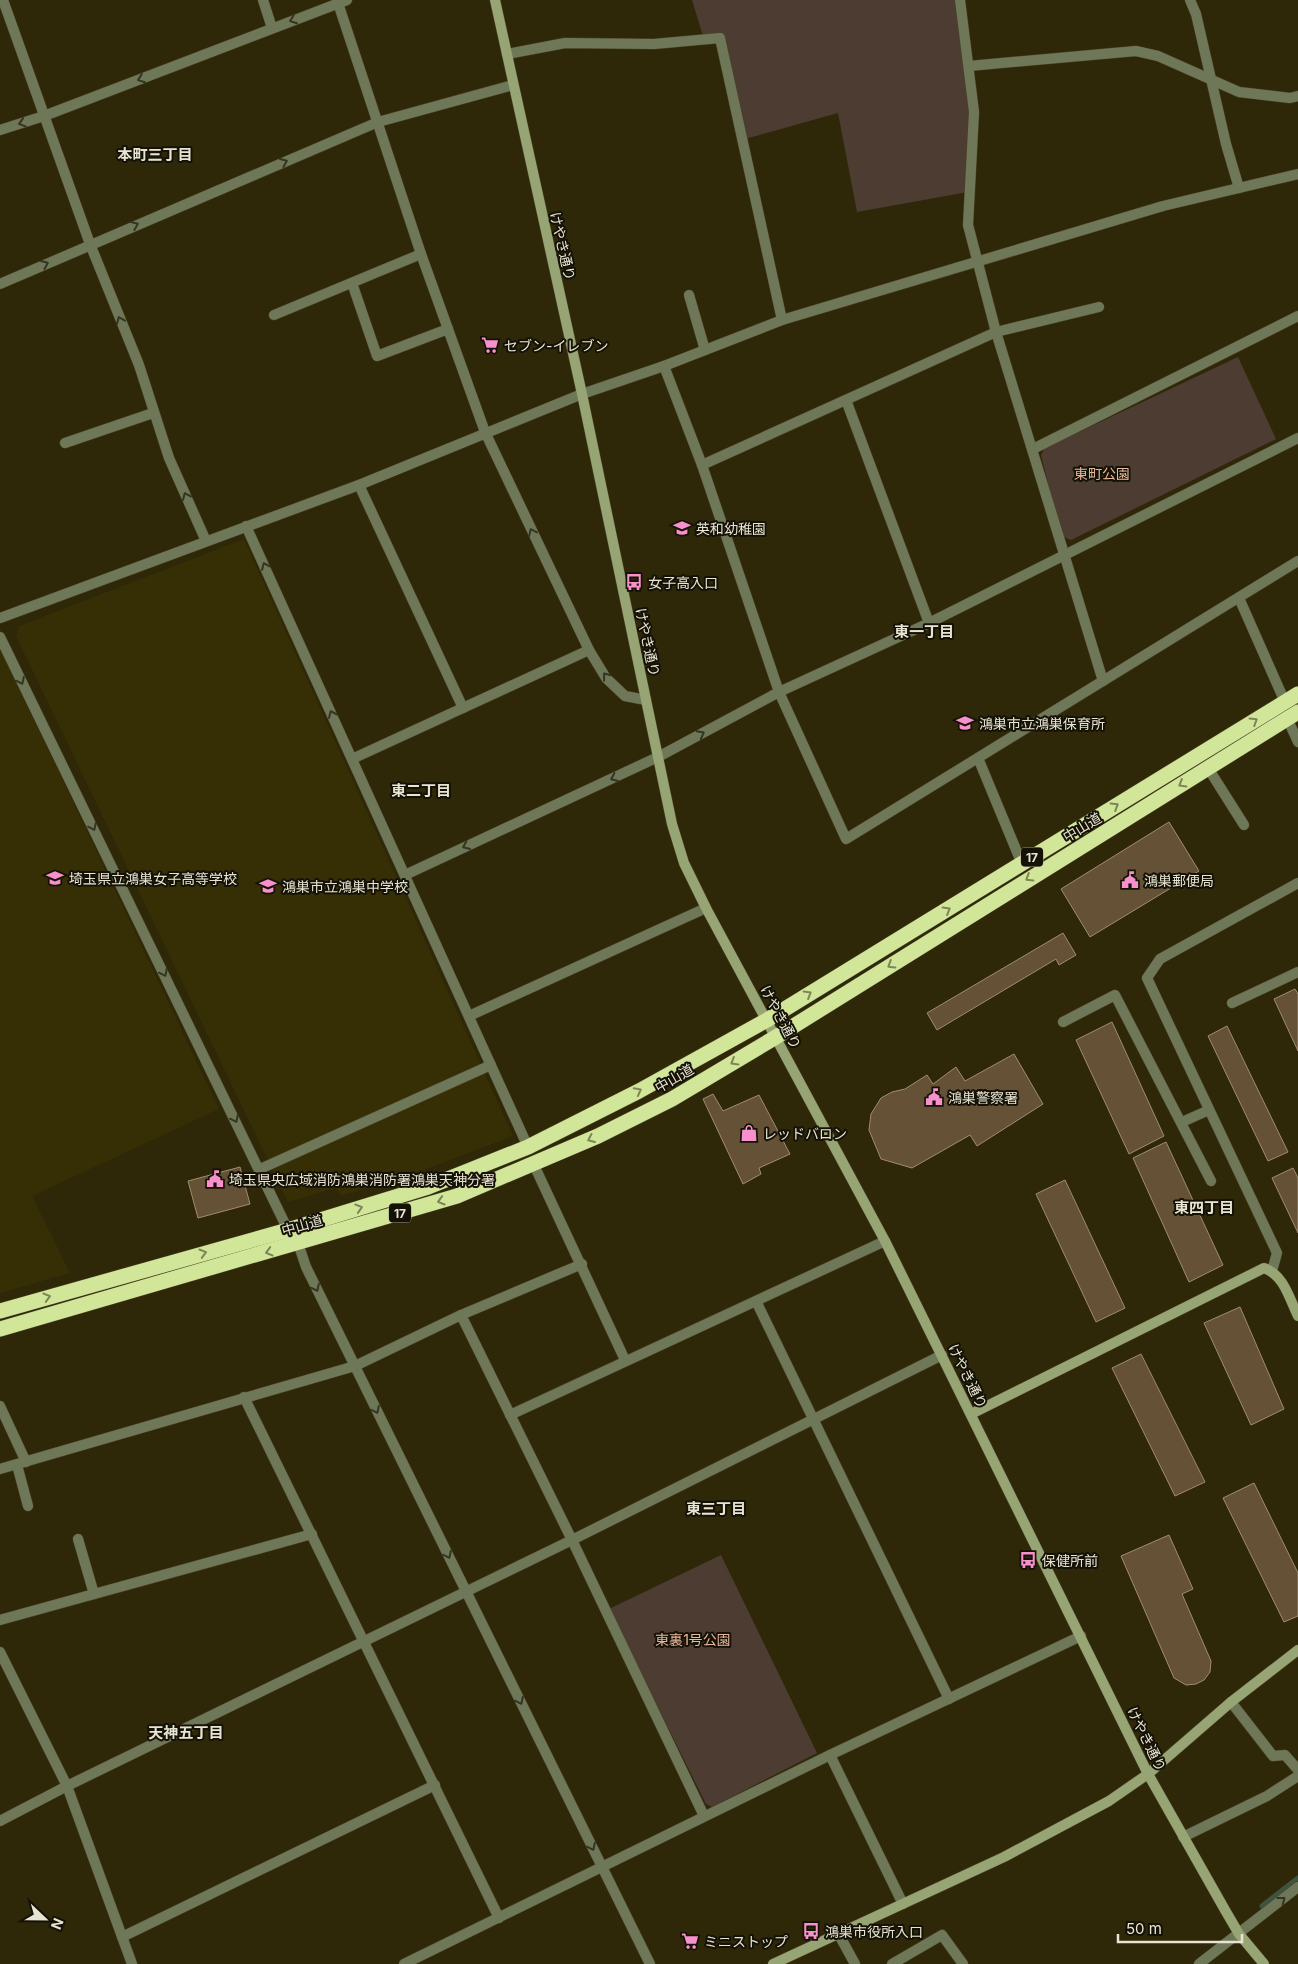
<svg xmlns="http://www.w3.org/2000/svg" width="1298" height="1964" viewBox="0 0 1298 1964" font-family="Inter,'Noto Sans JP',sans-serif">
<rect width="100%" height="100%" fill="#2e2808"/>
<!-- built -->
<g fill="#362e04">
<polygon points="244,539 513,1136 421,1171 342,1196 335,1188 288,1202 16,636 19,626"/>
<polygon points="0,648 219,1109 32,1196 70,1273 0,1293"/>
</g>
<!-- green -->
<g fill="#4d3c31">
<polygon points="692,0 960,0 974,112 968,192 857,212 838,113 745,139 719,33 703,36"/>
<polygon points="1238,357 1276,439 1071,540 1061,536 1041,455 1045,448"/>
<polygon points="721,1555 817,1753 712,1807 706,1804 609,1609"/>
</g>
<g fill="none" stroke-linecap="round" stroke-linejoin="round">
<!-- stream -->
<polyline stroke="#40533f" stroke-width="5" points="1262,1906 1298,1878"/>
</g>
<!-- building -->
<g fill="#645136" stroke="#a18c6f">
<polygon points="1169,822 1199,871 1090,937 1061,889"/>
<polygon points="1063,933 1076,955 1059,965 1056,959 937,1030 927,1013"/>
<polygon points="1295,989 1298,994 1298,1051 1274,999"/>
<polygon points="1112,1022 1164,1136 1129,1154 1076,1040"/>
<polygon points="1227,1026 1288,1152 1268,1161 1208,1036"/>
<polygon points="1014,1054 1043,1104 977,1146 970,1135 912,1168 881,1159 869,1130 871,1114 881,1098 892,1092 905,1089 927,1075 933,1084 956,1067 965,1081"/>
<polygon points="713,1094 723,1111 759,1095 790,1154 759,1168 761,1174 743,1184 703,1099"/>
<polygon points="1166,1142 1223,1265 1189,1282 1133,1158"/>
<polygon points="240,1167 250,1204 198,1218 188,1181"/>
<polygon points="1293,1168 1298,1178 1298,1233 1272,1178"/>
<polygon points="1065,1180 1125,1308 1096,1322 1036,1194"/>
<polygon points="1240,1307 1284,1409 1251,1425 1204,1323"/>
<polygon points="1141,1354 1205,1482 1175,1496 1112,1368"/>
<polygon points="1254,1483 1298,1573 1298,1616 1284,1622 1223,1498"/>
<polygon points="1169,1535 1193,1589 1182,1594 1211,1661 1210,1672 1204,1680 1196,1684 1186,1685 1174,1678 1121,1556"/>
</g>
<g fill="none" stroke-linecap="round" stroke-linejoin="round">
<!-- street casing -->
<g stroke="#4c4628" stroke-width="11">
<g id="street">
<polyline points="3,0 90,244 139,365 169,458 206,541"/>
<polyline points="263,0 272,28"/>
<polyline points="337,0 421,254 485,432 589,650 606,678 625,696 646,700"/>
<polyline points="960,0 974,112 968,225 996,332 1103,681"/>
<polyline points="1190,0 1196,14 1226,144 1239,188"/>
<polyline points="507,54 565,43 654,44 720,38 782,320"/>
<polyline points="969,66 1136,51 1158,56 1239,92 1290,98 1298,96"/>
<polyline points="0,130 44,116 347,0"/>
<polyline points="352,283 377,356 448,329"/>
<polyline points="0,284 378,122 513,85"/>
<polyline points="689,295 705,350"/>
<polyline points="274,315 421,254"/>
<polyline points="664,366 702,465 779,692 846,839 1298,561"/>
<polyline points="846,400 929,623"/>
<polyline points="65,443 153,413"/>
<polyline points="1033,449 1298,316"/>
<polyline points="702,465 996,332 1099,307"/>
<polyline points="359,485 463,708"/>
<polyline points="246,526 528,1147"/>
<polyline points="1239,598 1285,702"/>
<polyline points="0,618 359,485 582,394 664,366 782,320 1163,206 1298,174"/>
<polyline points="0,637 288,1230"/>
<polyline points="1287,718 1298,742"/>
<polyline points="978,758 1022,864"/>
<polyline points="352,759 589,650"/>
<polyline points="1208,768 1244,825"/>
<polyline points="405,875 658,757 779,692 929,623 1298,438"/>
<polyline points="1232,1003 1298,972"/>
<polyline points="469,1016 706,908"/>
<polyline points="1063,1022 1115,995 1211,1181"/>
<polyline points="1182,1122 1209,1110"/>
<polyline points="534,1165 625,1360"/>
<polyline points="260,1169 491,1065"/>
<polyline points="298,1243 306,1267 650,1964"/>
<polyline points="1272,1271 1277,1253 1147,978 1160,959 1298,883"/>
<polyline points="756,1301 949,1699"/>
<polyline points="461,1315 572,1540 704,1816"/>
<polyline points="244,1397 499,1918"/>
<polyline points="0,1406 26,1462"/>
<polyline points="510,1415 885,1241"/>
<polyline points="17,1465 28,1506"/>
<polyline points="0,1469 355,1366 461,1315 582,1264"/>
<polyline points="78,1539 94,1594"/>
<polyline points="0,1620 312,1534"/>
<polyline points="0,1652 67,1786 132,1964"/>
<polyline points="1231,1702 1273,1756 1285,1755 1298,1770"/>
<polyline points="830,1755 903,1904"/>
<polyline points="0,1821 67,1786 572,1540 942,1355"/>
<polyline points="1183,1837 1267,1796 1298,1776"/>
<polyline points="838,1933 855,1964"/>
<polyline points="122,1937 435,1785"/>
<polyline points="404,1964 830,1755 1081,1636"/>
<polyline points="892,1964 942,1935 963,1964"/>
<polyline points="1199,1964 1298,1887"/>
</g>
</g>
<!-- secondary casing -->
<g stroke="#4c4628" stroke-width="11">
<g id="secondary">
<polyline points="495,0 582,394 672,824 684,863 706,908 885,1241 1148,1774 1225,1910 1239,1934 1264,1964"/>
<path d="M971 1414 1264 1268C1284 1275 1289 1298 1298 1316"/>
<polyline points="773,1964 1004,1857 1109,1801 1148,1774 1231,1702 1298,1650"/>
</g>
</g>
<!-- highway casing -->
<g stroke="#4c4628" stroke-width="16">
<g id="highway">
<polyline points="0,1311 288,1230 428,1187 528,1147 639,1091 767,1020 1298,694"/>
<polyline points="0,1329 457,1196 598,1136 672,1099 776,1037 1298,712"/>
</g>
</g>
<!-- street -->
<use href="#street" stroke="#6f7759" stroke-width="10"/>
<!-- secondary -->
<use href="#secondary" stroke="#97a474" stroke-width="10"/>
<!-- highway -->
<use href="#highway" stroke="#d2e69a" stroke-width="15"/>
</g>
<!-- one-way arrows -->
<defs><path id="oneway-chevron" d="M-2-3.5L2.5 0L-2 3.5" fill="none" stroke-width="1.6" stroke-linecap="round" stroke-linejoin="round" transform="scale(1.25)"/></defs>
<g stroke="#343522">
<use href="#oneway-chevron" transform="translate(293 20) rotate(159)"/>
<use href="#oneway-chevron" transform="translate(141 79) rotate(159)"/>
<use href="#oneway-chevron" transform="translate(22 123) rotate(163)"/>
<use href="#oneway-chevron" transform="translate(284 162) rotate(-23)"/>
<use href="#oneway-chevron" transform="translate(135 225) rotate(-23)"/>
<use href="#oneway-chevron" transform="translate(45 264) rotate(-24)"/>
<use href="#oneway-chevron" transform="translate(120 320) rotate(-112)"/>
<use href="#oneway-chevron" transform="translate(186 496) rotate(-114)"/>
<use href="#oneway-chevron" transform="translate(532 532) rotate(-115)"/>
<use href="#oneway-chevron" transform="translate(265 566) rotate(-114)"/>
<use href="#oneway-chevron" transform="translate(606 676) rotate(-128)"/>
<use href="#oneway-chevron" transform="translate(21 681) rotate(64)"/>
<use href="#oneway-chevron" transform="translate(332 714) rotate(-114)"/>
<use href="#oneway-chevron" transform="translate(701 734) rotate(-28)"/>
<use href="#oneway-chevron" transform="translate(614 778) rotate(155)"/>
<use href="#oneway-chevron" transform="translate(93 827) rotate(64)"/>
<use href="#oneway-chevron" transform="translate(466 846) rotate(155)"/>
<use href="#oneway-chevron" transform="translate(164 973) rotate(64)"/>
<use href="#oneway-chevron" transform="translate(235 1119) rotate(64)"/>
<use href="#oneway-chevron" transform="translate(316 1288) rotate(64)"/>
<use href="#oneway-chevron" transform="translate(376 1410) rotate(64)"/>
<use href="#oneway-chevron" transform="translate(448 1555) rotate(64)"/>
<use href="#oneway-chevron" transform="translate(520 1701) rotate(64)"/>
<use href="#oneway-chevron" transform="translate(592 1847) rotate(64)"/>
<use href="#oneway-chevron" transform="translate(1282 1900) rotate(-38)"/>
</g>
<g stroke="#7c8657">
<use href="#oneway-chevron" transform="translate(1254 721) rotate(-32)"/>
<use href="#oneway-chevron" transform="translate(1182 784) rotate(149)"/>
<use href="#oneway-chevron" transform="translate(1115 806) rotate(-32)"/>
<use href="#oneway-chevron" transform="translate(1029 878) rotate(148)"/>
<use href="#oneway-chevron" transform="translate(947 910) rotate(-31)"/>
<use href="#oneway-chevron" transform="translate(891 965) rotate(148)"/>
<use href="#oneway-chevron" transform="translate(808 994) rotate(-31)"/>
<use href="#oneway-chevron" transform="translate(734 1062) rotate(149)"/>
<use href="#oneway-chevron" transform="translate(638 1091) rotate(-28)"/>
<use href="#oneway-chevron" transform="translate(591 1139) rotate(156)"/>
<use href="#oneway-chevron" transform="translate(441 1201) rotate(164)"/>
<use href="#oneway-chevron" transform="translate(359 1208) rotate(-17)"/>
<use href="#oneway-chevron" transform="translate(269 1252) rotate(164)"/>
<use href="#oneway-chevron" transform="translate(203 1253) rotate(-16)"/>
<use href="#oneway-chevron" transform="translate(47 1297) rotate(-16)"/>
</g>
<!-- icons -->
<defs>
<g id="supermarket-bare" transform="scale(1.35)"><path d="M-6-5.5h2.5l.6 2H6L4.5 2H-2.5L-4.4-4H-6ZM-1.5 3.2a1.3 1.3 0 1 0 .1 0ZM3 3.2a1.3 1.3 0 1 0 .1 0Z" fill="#f790cd" stroke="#141105" stroke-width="2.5" paint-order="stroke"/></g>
<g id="school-bare" transform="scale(1.35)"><path d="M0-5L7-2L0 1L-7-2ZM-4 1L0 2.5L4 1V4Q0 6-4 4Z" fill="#f790cd" stroke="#141105" stroke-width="2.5" paint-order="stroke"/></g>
<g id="bus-bare" transform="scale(1.35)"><path d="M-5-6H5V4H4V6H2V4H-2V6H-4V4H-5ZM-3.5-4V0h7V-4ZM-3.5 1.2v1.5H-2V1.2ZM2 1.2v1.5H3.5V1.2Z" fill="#f790cd" stroke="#141105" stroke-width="2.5" paint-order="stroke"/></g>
<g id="civic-bare" transform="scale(1.35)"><path d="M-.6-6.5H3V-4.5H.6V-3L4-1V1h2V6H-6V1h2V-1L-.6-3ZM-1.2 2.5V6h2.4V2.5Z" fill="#f790cd" stroke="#141105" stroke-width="2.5" paint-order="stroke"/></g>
<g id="shop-bare" transform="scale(1.35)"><path d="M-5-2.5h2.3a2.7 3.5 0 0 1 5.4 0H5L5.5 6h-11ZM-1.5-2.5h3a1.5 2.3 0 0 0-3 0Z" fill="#f790cd" stroke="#141105" stroke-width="2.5" paint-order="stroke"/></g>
</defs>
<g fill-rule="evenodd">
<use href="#supermarket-bare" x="490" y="345"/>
<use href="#school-bare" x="682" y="528"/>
<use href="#bus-bare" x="634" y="582"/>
<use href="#school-bare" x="965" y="723"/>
<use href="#school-bare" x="55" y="878"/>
<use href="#civic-bare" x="1130" y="880"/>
<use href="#school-bare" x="268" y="886"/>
<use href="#civic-bare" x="934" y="1097"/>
<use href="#shop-bare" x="749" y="1133"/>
<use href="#civic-bare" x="215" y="1179"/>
<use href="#bus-bare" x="1028" y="1560"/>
<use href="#bus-bare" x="811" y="1931"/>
<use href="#supermarket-bare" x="690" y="1941"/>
</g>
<g text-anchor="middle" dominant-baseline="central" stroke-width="4" stroke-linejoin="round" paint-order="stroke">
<!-- shield labels -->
<g fill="#141105" stroke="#a8a595" stroke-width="1">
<rect x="1021" y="847.5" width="22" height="19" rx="4"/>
<rect x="389" y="1203.5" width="22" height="19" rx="4"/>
</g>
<g font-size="12" font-weight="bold" fill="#e8e4d3">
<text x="1032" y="857">17</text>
<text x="400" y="1213">17</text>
</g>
<!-- street labels -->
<g font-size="14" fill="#e8e4d3" stroke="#141105">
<text transform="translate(563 246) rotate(77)">けやき通り</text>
<text transform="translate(648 642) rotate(78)">けやき通り</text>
<text transform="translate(1082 827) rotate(-31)">中山道</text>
<text transform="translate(781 1017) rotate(62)">けやき通り</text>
<text transform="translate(674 1078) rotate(-30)">中山道</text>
<text transform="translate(302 1225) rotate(-16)">中山道</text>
<text transform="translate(968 1376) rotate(64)">けやき通り</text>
<text transform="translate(1147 1739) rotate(64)">けやき通り</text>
</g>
<!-- poi labels -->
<g font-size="14" fill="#e8e4d3" stroke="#141105" text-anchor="start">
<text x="504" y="345">セブン-イレブン</text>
<text x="696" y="528">英和幼稚園</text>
<text x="648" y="582">女子高入口</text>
<text x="979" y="723">鴻巣市立鴻巣保育所</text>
<text x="69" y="878">埼玉県立鴻巣女子高等学校</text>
<text x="1144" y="880">鴻巣郵便局</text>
<text x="282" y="886">鴻巣市立鴻巣中学校</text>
<text x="948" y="1097">鴻巣警察署</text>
<text x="763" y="1133">レッドバロン</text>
<text x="229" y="1179">埼玉県央広域消防鴻巣消防署鴻巣天神分署</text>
<text x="1042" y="1560">保健所前</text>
<text x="825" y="1931">鴻巣市役所入口</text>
<text x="704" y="1941">ミニストップ</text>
</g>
<!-- park labels -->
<g font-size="14" fill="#e9b799" stroke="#141105">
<text x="1102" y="473">東町公園</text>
<text x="693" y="1639">東裏1号公園</text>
</g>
<!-- neighbourhood labels -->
<g font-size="15" font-weight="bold" fill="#e8e4d3" stroke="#141105">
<text x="155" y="154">本町三丁目</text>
<text x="924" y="631">東一丁目</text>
<text x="421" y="790">東二丁目</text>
<text x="1204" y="1207">東四丁目</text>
<text x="716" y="1508">東三丁目</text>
<text x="186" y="1732">天神五丁目</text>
</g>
</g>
<!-- north arrow -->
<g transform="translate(45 1919) rotate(112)" stroke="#141105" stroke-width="4" paint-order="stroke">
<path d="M0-4L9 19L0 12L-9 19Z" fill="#e8e4d3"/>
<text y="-8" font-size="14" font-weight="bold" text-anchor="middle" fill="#e8e4d3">N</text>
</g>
<!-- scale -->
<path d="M1118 1934v8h124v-8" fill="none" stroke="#e8e4d3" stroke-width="2.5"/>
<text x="1126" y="1934" font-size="15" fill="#e8e4d3" stroke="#141105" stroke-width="4" paint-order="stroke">50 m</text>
</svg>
